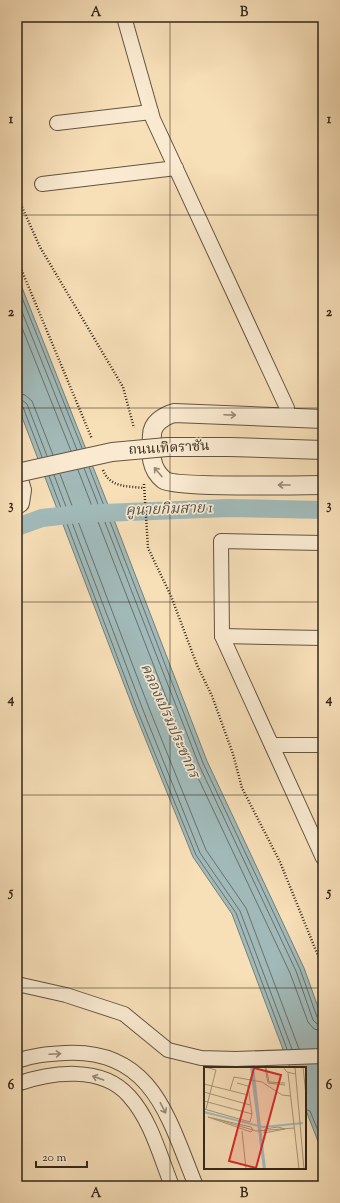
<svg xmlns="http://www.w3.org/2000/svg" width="340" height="1203" viewBox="0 0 340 1203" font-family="'Sorts Mill Goudy','Noto Serif Thai',serif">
<rect width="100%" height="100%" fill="#f7dfb8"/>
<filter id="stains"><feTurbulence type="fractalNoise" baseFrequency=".005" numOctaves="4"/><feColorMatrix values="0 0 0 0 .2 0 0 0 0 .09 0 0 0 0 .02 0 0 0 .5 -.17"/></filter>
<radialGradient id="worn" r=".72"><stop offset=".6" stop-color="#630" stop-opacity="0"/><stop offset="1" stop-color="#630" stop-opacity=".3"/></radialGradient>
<!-- water -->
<polygon fill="#a1bab9" stroke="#757f79" points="17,275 116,525 207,761 304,968 323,1021 323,1154 305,1108 305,1068 290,1068 232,914 193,857 135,713 17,404"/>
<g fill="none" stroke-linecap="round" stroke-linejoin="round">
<!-- shore -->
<g stroke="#6a7069" stroke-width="1">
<polyline points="17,285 82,448"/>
<polyline points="17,299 77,450"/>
<polyline points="17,315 71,451"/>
<polyline points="17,393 25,395 32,401 53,455"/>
<polyline points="17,399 22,400 27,404 47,456"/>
<polyline points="17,404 23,407 42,457"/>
<polyline points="89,467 203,763 300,969 317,1017 323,1020"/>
<polyline points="84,468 199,765 296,971 313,1020 317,1024 323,1025"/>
<polyline points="78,470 193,767 290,973 308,1022 314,1029 323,1031"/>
<polyline points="60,474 149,708 206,850 246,908 299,1049"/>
<polyline points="54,475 143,710 200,853 240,911 292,1049"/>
<polyline points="49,476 138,712 196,855 236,913 287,1049"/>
<polyline points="305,1109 310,1111 323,1143"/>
</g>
<!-- canal -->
<polyline stroke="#a1bab9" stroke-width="18" points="17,527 42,518 78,514 229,508 323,510"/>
<!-- minor casing -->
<g stroke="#635541" stroke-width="16">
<g id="minor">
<polyline points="124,17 153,119 287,408"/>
<polyline points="57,123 151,112"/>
<polyline points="42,184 176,168"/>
<polyline points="323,543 221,541 222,636 323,858"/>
<polyline points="222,636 323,638"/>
<polyline points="272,745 323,745"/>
<polyline points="17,984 66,995 124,1014 168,1050 201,1058 236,1059 323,1056"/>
<path d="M17 1061C33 1055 48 1054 65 1053 153 1048 169 1120 196 1186"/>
<path d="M17 1084C51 1072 102 1065 129 1096 151 1120 160 1156 172 1186"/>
</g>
</g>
<!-- tertiary casing -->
<g stroke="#635541" stroke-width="20">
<g id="tertiary">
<path d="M323 419 174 413C164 416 152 423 152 435 151 452 149 468 164 480 175 488 300 485 323 485"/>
<polyline points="17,473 22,490 20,503 17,505"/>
</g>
</g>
<!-- path -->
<g stroke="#322719" stroke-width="2.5" stroke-dasharray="1 2" stroke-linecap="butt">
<polyline points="17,196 40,247 123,387 134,428"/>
<polyline points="17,259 92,439"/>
<path d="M103 470C110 488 128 486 144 488"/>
<polyline points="144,484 148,548 171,596 197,665 212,696 233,754 242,788 280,862 323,968"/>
</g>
<!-- minor -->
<use href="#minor" stroke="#faead1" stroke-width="14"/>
<!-- tertiary -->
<use href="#tertiary" stroke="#faead1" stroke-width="18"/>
<!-- tertiary-bridge casing -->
<g stroke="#635541" stroke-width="20" stroke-linecap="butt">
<polyline id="tertiary-bridge" points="17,473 112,452 167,447 230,447 323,450"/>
</g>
<!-- tertiary-bridge -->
<use href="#tertiary-bridge" stroke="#faead1" stroke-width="18"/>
</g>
<!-- one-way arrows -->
<defs><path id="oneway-shaft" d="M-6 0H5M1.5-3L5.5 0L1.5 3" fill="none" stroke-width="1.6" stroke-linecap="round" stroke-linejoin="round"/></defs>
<g stroke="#968875">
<use href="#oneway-shaft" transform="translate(230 415) rotate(2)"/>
<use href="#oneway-shaft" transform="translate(158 472) rotate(-130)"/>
<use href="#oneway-shaft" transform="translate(284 485) rotate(-180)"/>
<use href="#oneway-shaft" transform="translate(55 1054) rotate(-3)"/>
<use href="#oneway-shaft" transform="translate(98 1078) rotate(-161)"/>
<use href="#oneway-shaft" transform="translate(163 1108) rotate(63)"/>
</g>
<!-- grid -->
<path fill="none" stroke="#322719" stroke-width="1" stroke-opacity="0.55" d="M170 17V1186M17 215H323M17 408H323M17 602H323M17 795H323M17 988H323"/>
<g text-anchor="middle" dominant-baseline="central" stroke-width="3.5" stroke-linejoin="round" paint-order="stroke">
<!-- street labels -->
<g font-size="14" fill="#322719" stroke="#faead1">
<text transform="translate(169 449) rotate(-3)">ถนนเทิดราชัน</text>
</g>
<!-- water labels -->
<g font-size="15" font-style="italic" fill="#535349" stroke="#faead1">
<text transform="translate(169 510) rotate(-2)">คูนายกิมสาย 1</text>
<text transform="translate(169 721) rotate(66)">คลองเปรมประชากร</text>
</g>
</g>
<!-- overview -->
<g transform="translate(204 1067)">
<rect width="102" height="102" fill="#f7dfb8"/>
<path d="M46 0H50L62 102H59Z" fill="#a1bab9"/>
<path fill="none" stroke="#a1bab9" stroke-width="2" d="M0 45 59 60 99 56"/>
<path fill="none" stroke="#a89578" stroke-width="1" d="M1 0 12 3 2 42M61 0 64 16 81 18M62 0 65 15 81 16M79 0 83 5 91 7M91 0 100 102M99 0 102 28M84 6 95 102M0 17 44 28M26 23 30 10 58 15 78 28 87 29M0 25 46 38M0 34 48 47M0 42 46 55 48 47 44 19 33 16M4 50 47 60 49 63 47 65ZM9 51 52 64 90 61M74 60 81 62 60 66 61 62ZM38 64 42 102"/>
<path fill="#d62828" fill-opacity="0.15" stroke="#d62828" stroke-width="2" d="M50 1 77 8 52 101 25 94Z"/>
<rect width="102" height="102" fill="none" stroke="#322719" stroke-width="2"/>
</g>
<!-- margin -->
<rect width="340" height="1203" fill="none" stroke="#f7dfb8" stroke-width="44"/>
<!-- scale -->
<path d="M36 1161v6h51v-6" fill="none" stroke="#322719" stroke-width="2"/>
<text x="42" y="1161" font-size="12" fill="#322719" stroke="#faead1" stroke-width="3" paint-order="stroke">20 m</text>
<rect x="22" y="22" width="296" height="1159" fill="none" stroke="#322719" stroke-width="1.5"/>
<g font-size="13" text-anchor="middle" font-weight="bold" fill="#322719">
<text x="96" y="16">A</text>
<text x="244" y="16">B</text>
<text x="11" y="123">1</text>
<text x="329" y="123">1</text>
<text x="11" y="316">2</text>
<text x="329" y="316">2</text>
<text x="11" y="509">3</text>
<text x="329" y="509">3</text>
<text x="11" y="703">4</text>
<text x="329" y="703">4</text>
<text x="11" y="896">5</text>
<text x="329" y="896">5</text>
<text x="11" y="1089">6</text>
<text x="329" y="1089">6</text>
<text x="96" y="1197">A</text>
<text x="244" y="1197">B</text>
</g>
<rect width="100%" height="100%" filter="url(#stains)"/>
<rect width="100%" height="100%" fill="url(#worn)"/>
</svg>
